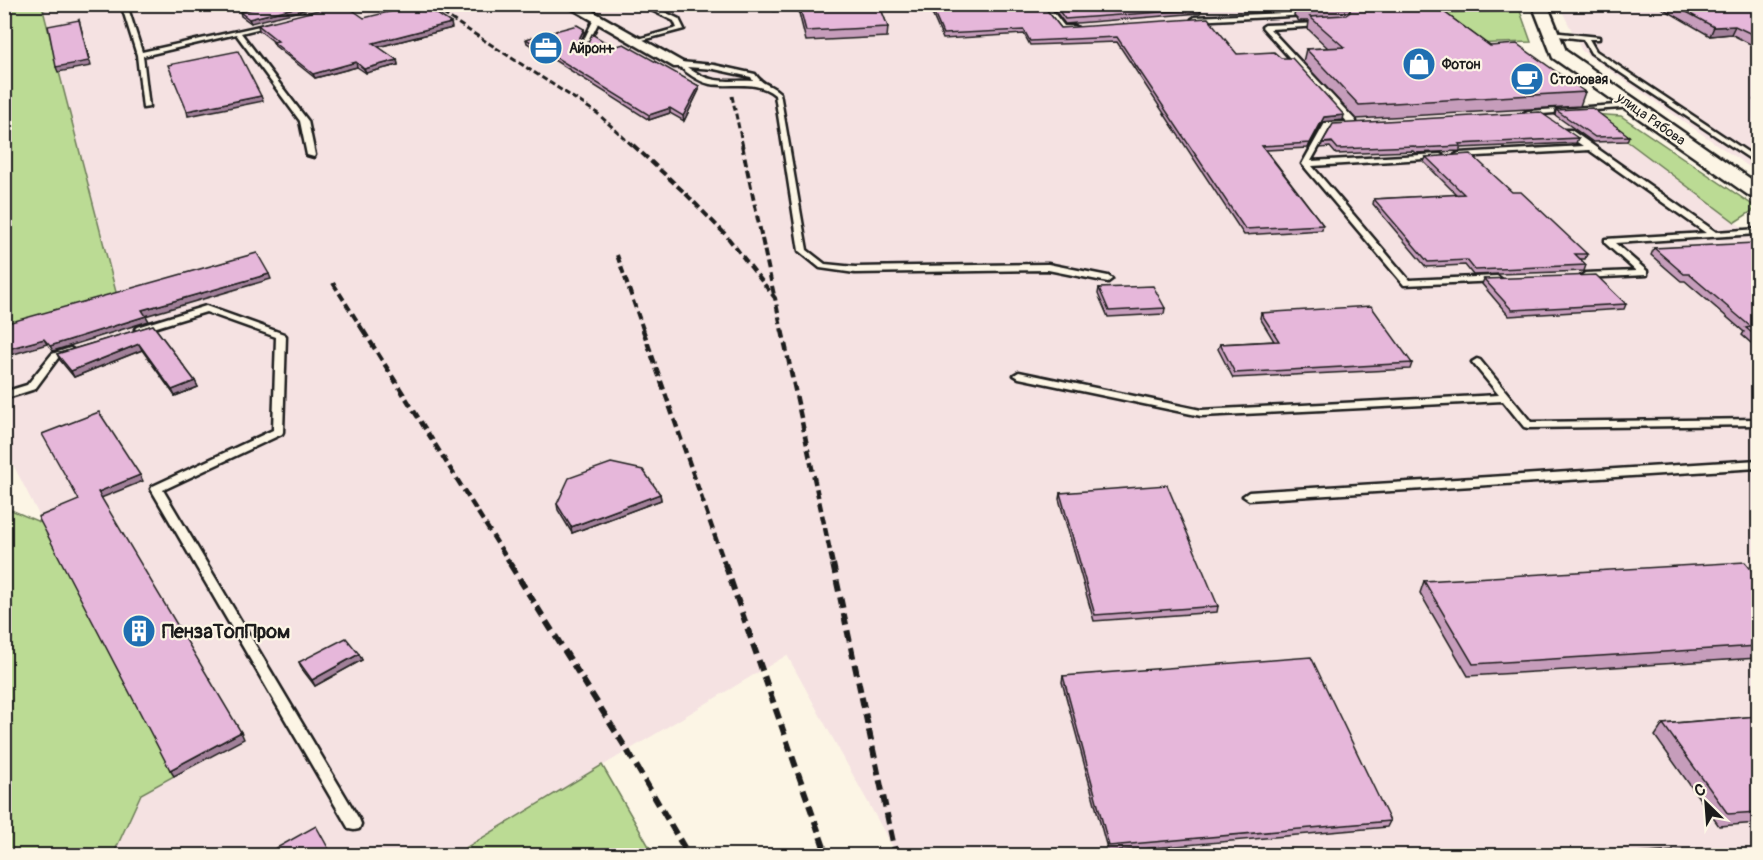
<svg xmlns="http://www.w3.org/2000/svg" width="1763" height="860" viewBox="0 0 1763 860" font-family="Pangolin,sans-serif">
<rect width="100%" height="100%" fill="#fcf5e5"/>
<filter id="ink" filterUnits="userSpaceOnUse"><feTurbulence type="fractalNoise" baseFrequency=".0167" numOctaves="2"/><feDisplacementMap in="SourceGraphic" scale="12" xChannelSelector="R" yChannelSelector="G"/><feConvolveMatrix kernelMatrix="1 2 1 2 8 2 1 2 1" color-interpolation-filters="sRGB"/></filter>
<g filter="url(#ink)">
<!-- built -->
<g fill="#f5e2e2">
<polygon points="59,5 1439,5 1600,120 1758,239 1758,855 897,855 787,655 454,855 113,855 141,794 174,777 5,449 5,328 58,72 50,30 43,10"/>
<polygon points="1559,5 1758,5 1758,173 1582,51"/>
</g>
<!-- green -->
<g fill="#bbdb94" stroke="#6c7c58" stroke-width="1.5">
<polygon points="12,4 59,5 43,10 117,296 4,328 4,7"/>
<polygon points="1520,11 1531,42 1466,44 1433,13"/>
<polygon points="1591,114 1621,116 1757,208 1735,222"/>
<polygon points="4,507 42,523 174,776 141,794 113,855 5,855"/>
<polygon points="602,765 654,855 454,855"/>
</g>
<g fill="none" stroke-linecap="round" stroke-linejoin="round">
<!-- service casing -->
<g stroke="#1c1c1c" stroke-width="5">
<g id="service">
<polygon points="127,4 139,4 128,8 142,52 273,23 273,25 241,33 308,121 315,155 314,157 307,155 300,121 236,34 143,56 149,107 143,108 137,55 122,7"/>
<polygon points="639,4 648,4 679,19 684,29 635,42 635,40 677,28 674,21"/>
<polygon points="895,4 910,4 898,7"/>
<polygon points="1040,4 1047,4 1064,26 1075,26 1078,28 1075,30 1060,29"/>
<polygon points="1433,4 1468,4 1423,9 1420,7"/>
<polygon points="1310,12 1311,13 1308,15 1195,21 1192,19 1195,17"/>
<polygon points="597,17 600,19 584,52 579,53 578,52 594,19"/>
<polygon points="1323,23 1323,25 1321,26 1270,29 1356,121 1356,125 1350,125 1262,27 1265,25"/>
<polygon points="1551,32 1599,37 1599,39 1589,39 1596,51 1758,159 1758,164 1591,53 1583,39 1549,35 1548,34"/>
<path d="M680 62 714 65 755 74C763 86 769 83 780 93L807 250 825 264 855 267 1048 264 1108 276 1112 279 1108 282 1048 270 855 273 820 268 799 251 775 95C756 79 732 88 710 84 697 81 688 73 677 65V63ZM687 67 714 69 751 77 753 81C725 80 711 85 687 67Z"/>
<polygon points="1632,104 1634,105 1634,107 1528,115 1524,113 1528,111"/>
<polygon points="1345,122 1348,122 1348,126 1330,127 1311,161 1440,154 1444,156 1440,158 1312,166 1409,280 1497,276 1501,279 1500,281 1404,285 1302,164 1325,123"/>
<polygon points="1565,130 1571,130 1716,232 1758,229 1758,234 1615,243 1647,271 1647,275 1582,278 1581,276 1585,273 1636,271 1605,243 1605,239 1706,233 1589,150 1459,157 1455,155 1459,153 1583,146 1565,134"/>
<polygon points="206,306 284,334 286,336 283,432 282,434 163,490 359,819 361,824 359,829 354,830 349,829 151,489 153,486 273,430 276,337 206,312 140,332 135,329 137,327"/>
<polygon points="70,348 75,351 73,353 58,358 35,389 4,399 4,392 27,385 52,354"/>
<polygon points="1477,359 1480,360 1531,422 1758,419 1758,425 1528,428 1524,427 1503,401 1201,416 1019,378 1014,375 1019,372 1201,410 1499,395 1472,362"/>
<polygon points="1758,460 1758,468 1249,500 1243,496 1249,492"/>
</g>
</g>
<!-- minor casing -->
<g stroke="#1c1c1c" stroke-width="5">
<polygon id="minor" points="564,4 580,4 686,64 684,67 674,67"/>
</g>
<!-- tertiary casing -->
<g stroke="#1c1c1c" stroke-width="5">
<polygon id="tertiary" points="1532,4 1547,4 1566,51 1758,184 1758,199 1751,197 1553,58"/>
</g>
<!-- service -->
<use href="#service" fill="#fcf5e5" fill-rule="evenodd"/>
<!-- minor -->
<use href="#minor" fill="#fcf5e5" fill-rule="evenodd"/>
<!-- tertiary -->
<use href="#tertiary" fill="#fcf5e5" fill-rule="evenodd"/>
<!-- rail-far3 -->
<g stroke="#1c1c1c" stroke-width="3" stroke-dasharray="6 3" stroke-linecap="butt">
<polyline points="428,4 597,113 634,147"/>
<polyline points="732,96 743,147"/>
</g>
<!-- rail-far2 -->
<g stroke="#1c1c1c" stroke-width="4" stroke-dasharray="8 4" stroke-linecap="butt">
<polyline points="633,145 685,193 725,234 775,298 782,332"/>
<polyline points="742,145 774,295"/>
<polyline points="617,255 644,332"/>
<polyline points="333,283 364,332"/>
</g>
<!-- rail-far1 -->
<g stroke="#1c1c1c" stroke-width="4.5" stroke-dasharray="9 4.5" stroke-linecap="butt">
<polyline points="363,330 511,565"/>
<polyline points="643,330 725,565"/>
<polyline points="782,330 833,565"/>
</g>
<!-- rail -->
<g stroke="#1c1c1c" stroke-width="6" stroke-dasharray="11 6" stroke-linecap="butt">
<polyline points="510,564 627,750 689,856"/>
<polyline points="725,564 827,856"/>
<polyline points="833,564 896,856"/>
</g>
</g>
<!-- wall -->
<g fill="#c69dbb" stroke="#1c1c1c" stroke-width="1.5">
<polygon points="272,4 251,23 241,16 240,12"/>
<polygon points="758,4 879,4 888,27 887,37 806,41 797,5 774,11"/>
<polygon points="929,4 1042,4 1061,28 1237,54 1343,120 1323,122 1308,148 1266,150 1323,225 1322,230 1244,235 1117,42 1030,45 1024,34 943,39 929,7"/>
<polygon points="1050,4 1197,4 1201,9 1200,13 1065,24"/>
<polygon points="1281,4 1433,4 1490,46 1585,92 1580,106 1356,119 1303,62 1306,49 1328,48 1308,29 1309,21 1299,21 1294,16 1296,7 1284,8"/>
<polygon points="1655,4 1734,4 1741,8 1758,7 1758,45 1754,46 1731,34 1710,36"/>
<polygon points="364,18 452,28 378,47 397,60 398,65 366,73 357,67 315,78 275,46 273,42 274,42 259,30 258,25"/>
<polygon points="584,29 584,34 577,50 613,47 699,86 699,90 684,121 670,113 649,120 527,43 526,39"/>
<polygon points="1757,92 1758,92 1758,103 1754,100"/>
<polygon points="1556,110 1629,136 1627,141 1593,142 1555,115"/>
<polygon points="1578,138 1576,143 1460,148 1460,151 1415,153 1413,151 1336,154 1330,147 1321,148 1322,143"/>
<polygon points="1426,157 1587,254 1585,259 1580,259 1586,265 1584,271 1473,275 1465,265 1426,267 1373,204 1374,199 1457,195 1424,162"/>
<polygon points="1758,246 1758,349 1742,335 1744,332 1685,281 1681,281 1651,255 1654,248"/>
<polygon points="1484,279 1626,304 1624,309 1509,316 1482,284"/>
<polygon points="1099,288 1165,308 1164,314 1108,317 1098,294"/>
<polygon points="1261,313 1412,363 1410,369 1233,378 1218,349 1220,344 1274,341 1260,318"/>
<polygon points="153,325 195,381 198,387 175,396 142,350 74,377 60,360 57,354"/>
<polygon points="1060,493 1218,606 1217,612 1094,621 1059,499"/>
<polygon points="660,494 661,500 572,533 558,510 557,504"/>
<polygon points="1758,578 1758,658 1468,676 1420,593 1424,581"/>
<polygon points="359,654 362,660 315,686 302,669 299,662"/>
<polygon points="1063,676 1390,821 1387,827 1108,852 1062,682"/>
<polygon points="1758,716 1758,823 1719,826 1655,736 1663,724"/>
</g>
<!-- shaded-wall -->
<g fill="#a18099" stroke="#1c1c1c" stroke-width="1.5">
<polygon points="310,4 329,4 251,23 249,19"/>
<polygon points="774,4 797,4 797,5 774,11"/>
<polygon points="79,20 91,66 58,72 56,67"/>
<polygon points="451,23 452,28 374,48 373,43"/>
<polygon points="1735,26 1731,34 1710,36 1714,27"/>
<polygon points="584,29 584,34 576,51 575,47"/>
<polygon points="1758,38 1758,45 1754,46"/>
<polygon points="397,60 398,65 366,73 364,69"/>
<polygon points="356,62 357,67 315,78 313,74"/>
<polygon points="699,86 699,90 684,121 683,116"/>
<polygon points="261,96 263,101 188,116 187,111"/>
<polygon points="670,108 670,113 649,120 649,115"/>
<polygon points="1344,115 1343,120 1323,122 1308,148 1310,143 1324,117"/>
<polygon points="269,274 271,279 145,316 142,310"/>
<polygon points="146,316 149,321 53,351 50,346"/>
<polygon points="44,339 47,344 4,357 4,350"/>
<polygon points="139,344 142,350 74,377 71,371"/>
<polygon points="195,381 198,387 175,396 172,390"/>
<polygon points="140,475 143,481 101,498 98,492"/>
<polygon points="660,494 661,500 572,533 571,527"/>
<polygon points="359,654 362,660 315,686 312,680"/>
<polygon points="241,732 244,739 174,776 170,770"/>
</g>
<!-- building -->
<g fill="#e6b7da" stroke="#1c1c1c" stroke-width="1.5">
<polygon points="272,4 310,4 249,19 240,12"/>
<polygon points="342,4 344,4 364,18 422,4 451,23 373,43 397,60 364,69 356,62 313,74 273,42 278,41 258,25"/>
<polygon points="799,4 879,4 888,27 806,31"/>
<polygon points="930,4 1042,4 1061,28 1208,18 1237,54 1274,52 1281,58 1292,58 1344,115 1324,117 1310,143 1262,146 1323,225 1245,229 1117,37 1030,41 1024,30 943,34"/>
<polygon points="1054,4 1197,4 1201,9 1065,19"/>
<polygon points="1297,4 1433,4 1490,46 1517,44 1585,92 1359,105 1306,49 1344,47 1310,17 1346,15 1350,12 1350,8 1302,9"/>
<polygon points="1672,4 1734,4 1741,8 1758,7 1758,37 1735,26 1714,27"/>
<polygon points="79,20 89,61 56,67 48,26"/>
<polygon points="577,25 584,29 575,47 577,50 585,48 592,34 613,47 624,44 699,86 683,116 670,108 649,115 526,39"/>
<polygon points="238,51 261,96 187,111 168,65"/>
<polygon points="1592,108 1629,136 1595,137 1556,110"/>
<polygon points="1540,112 1578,138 1459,144 1461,146 1417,148 1414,146 1338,149 1332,142 1322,143 1333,124"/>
<polygon points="1471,154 1512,192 1521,192 1587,254 1575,254 1586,265 1475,270 1467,260 1428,262 1374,199 1464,194 1426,157"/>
<polygon points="1755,243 1758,246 1758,338 1746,328 1751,327 1689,274 1684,274 1654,248"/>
<polygon points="257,253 269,274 142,310 146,316 50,346 44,339 4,350 4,324"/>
<polygon points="1596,275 1626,304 1512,310 1484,279"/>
<polygon points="1153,286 1165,308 1109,311 1099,288"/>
<polygon points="1371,306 1412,363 1235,373 1220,344 1279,341 1261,313"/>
<polygon points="153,325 195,381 172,390 139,344 71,371 57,354"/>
<polygon points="99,412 140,475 98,492 241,732 170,770 38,517 79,500 42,434"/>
<polygon points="611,463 643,470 660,494 571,527 557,504 569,478"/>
<polygon points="1167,485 1218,606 1095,615 1060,493"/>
<polygon points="1745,562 1758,578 1758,646 1473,664 1424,581"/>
<polygon points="346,638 359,654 312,680 299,662"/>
<polygon points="1311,657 1390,821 1109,846 1063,676"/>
<polygon points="1758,716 1758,812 1728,814 1663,724"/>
<polygon points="316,826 332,855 264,855"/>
<polygon points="1713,848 1727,855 1621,855"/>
</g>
</g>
<!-- icons -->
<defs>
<g id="office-disc" transform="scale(1.725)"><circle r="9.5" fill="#1f6fb2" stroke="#fcf5e5"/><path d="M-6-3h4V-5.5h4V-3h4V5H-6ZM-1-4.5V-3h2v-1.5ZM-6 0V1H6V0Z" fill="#fff"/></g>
<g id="shop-disc" transform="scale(1.725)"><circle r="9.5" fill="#1f6fb2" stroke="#fcf5e5"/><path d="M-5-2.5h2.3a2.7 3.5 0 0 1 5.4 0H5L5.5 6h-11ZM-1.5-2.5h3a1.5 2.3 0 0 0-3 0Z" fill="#fff"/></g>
<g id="cafe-disc" transform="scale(1.725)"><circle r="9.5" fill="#1f6fb2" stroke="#fcf5e5"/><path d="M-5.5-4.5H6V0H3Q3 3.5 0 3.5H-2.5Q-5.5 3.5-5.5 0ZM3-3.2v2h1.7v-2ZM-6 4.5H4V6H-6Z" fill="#fff"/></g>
<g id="building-disc" transform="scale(1.725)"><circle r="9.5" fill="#1f6fb2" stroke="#fcf5e5"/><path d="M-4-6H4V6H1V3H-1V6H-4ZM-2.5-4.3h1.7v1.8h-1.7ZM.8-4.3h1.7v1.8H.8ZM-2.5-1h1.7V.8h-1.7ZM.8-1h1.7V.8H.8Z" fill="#fff"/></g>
</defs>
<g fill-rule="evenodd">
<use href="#office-disc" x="546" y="48"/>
<use href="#shop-disc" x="1419" y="64"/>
<use href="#cafe-disc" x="1527" y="79"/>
<use href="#building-disc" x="139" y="631"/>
</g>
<g text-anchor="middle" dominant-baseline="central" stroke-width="4.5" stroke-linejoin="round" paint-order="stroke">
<!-- far-poi labels -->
<g font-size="14" font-weight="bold" fill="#1c1c1c" stroke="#fcf5e5" text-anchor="start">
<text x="569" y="48">Айрон+</text>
<text x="1442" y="64">Фотон</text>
<text x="1550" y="79">Столовая</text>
</g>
<!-- far-street labels -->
<g font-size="14" fill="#1c1c1c" stroke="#fcf5e5">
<text transform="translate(1651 119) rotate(35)">улица Рябова</text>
</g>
<!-- near-poi labels -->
<g font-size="20" font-weight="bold" fill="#1c1c1c" stroke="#fcf5e5" text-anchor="start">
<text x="162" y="631">ПензаТопПром</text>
</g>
</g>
<!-- margin -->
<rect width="1763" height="860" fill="none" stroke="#fcf5e5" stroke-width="24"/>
<rect x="12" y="12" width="1739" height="836" fill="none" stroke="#1c1c1c" stroke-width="2" filter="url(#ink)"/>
<!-- north arrow -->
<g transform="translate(1706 803) rotate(335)" stroke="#fcf5e5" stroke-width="4.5" paint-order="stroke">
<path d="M0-4.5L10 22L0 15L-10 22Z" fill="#1c1c1c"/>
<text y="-9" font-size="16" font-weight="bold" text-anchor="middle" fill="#1c1c1c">С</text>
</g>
</svg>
